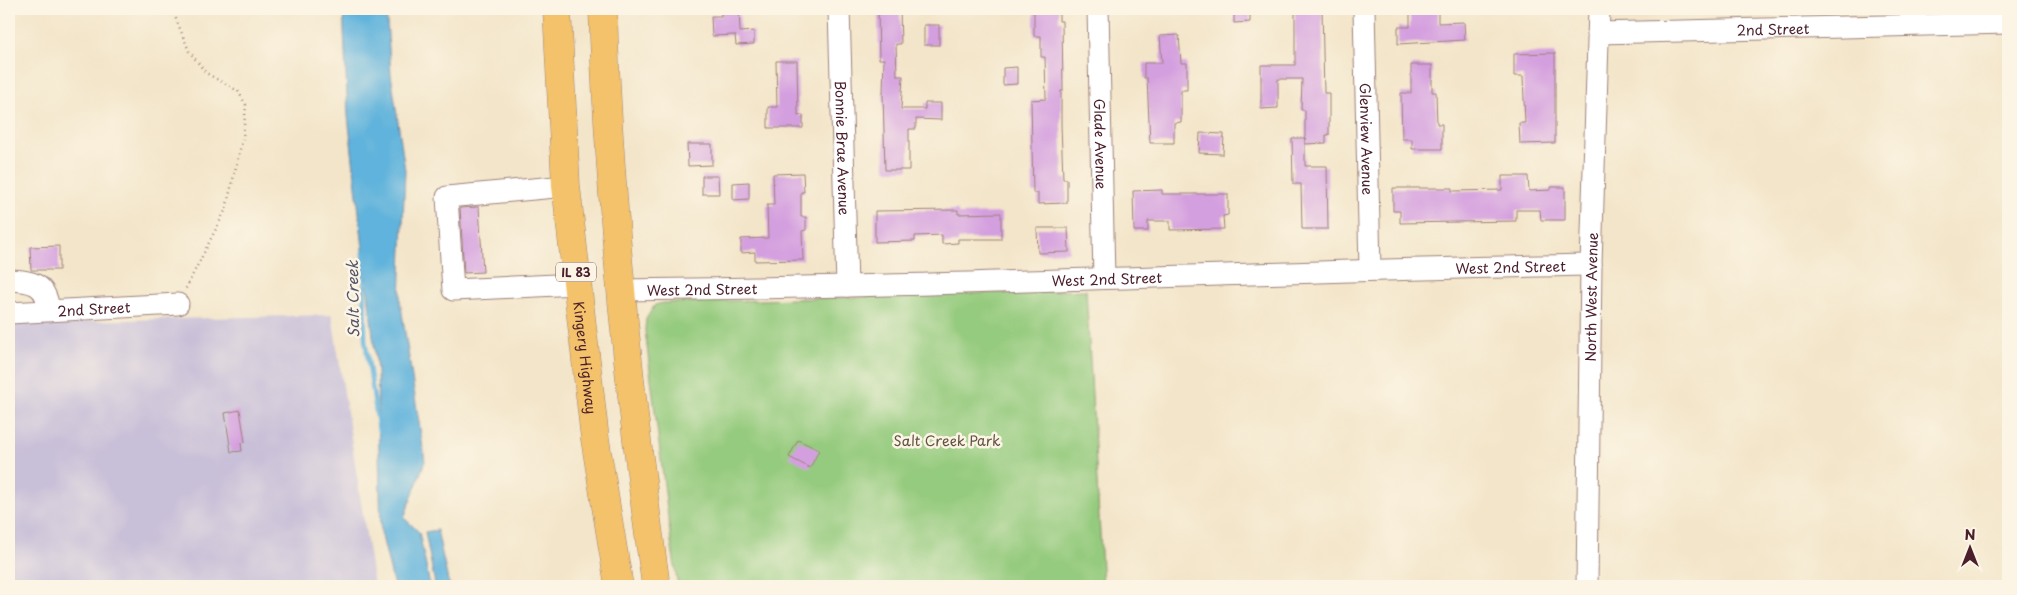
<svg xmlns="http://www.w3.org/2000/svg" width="2017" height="595" viewBox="0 0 2017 595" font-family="'Playpen Sans',sans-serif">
<rect width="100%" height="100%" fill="#fcf5e5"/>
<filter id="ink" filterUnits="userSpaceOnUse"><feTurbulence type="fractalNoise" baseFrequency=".02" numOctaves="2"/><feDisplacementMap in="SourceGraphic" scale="10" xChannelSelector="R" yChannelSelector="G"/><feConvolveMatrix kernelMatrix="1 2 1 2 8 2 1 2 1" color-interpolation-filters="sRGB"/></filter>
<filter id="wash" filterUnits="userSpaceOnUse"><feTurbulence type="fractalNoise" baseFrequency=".0096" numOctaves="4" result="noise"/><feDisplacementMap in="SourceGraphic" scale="20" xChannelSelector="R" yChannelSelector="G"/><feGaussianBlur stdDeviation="1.12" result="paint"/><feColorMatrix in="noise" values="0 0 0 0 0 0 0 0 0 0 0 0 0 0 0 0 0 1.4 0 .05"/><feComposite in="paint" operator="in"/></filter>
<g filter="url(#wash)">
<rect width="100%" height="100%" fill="#f3e5c9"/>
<!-- industrial -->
<polygon fill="#c8bfd8" points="332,315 374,586 9,586 9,323"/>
<!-- green -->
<polygon fill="#95cb7e" stroke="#707554" points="1086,290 1103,586 678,586 671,541 645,330 646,319 655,305 663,303"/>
<!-- water -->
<polygon fill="#61b3dc" stroke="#566984" points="343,9 386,9 391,74 405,170 400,300 425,461 404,518 419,532 430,586 435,584 425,532 437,530 448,581 451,586 394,586 381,532 377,371 348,116"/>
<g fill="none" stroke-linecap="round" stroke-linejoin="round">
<!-- stream -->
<polyline stroke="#61b3dc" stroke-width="4.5" points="364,252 365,340 379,431"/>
</g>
<g id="blocks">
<!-- building -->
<g fill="#d49fdf">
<polygon points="721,9 739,9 740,32 754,31 754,44 736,45 735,35 712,36 711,16 721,16"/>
<polygon points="878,9 900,9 901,44 896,44 897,76 903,76 901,109 925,109 925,103 941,103 941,120 916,119 916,129 909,129 909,170 885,170 883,94 884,59 879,59"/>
<polygon points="1034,9 1059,9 1059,21 1062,21 1063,91 1061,91 1061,125 1063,179 1067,179 1067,203 1038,204 1038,193 1033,193 1031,100 1046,99 1045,57 1041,57 1041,36 1034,36"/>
<polygon points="1234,9 1250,9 1250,22 1234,23"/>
<polygon points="1295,9 1322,9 1324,93 1329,93 1329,135 1326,135 1326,143 1305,144 1305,110 1301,110 1302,79 1278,79 1278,108 1261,109 1261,65 1295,65"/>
<polygon points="1410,9 1438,9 1438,23 1464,22 1465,40 1398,44 1398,27 1410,27"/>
<rect x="924" y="25" width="15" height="20"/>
<polygon points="1179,35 1181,63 1187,63 1187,90 1181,90 1181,122 1174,123 1174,143 1150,143 1147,78 1144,78 1144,63 1162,63 1160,36"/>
<polygon points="1555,53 1555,143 1520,144 1519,123 1525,123 1523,76 1514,76 1514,54"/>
<polygon points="776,61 797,61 798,116 803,115 803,128 768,128 768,107 777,107"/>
<polygon points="1411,65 1432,65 1432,92 1436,92 1437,124 1442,124 1442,149 1412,149 1412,139 1402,139 1401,93 1411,93"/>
<polygon points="1017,67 1017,84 1003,85 1003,68"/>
<polygon points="1200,133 1224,134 1223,154 1199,153"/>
<polygon points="1292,138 1305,138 1305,166 1327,166 1328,229 1302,229 1301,184 1293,184"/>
<polygon points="687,144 712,144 712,165 688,166"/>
<polygon points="803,173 804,192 801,192 801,217 806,217 806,230 802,231 803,260 755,261 755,252 741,253 741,239 768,238 767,205 774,205 773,174"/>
<polygon points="702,176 718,176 719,194 702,194"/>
<polygon points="1502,176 1528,176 1529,191 1551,190 1551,187 1565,187 1565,220 1541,220 1540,210 1516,210 1516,221 1400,223 1400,211 1393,211 1393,188 1452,188 1452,191 1502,190"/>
<polygon points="749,182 749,199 733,200 733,183"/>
<polygon points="1162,190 1162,194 1228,194 1228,215 1223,216 1224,229 1170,230 1170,221 1148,221 1148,231 1134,231 1133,191"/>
<polygon points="479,207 483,272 464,273 460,208"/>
<polygon points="958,210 958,214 1001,213 1001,239 958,239 958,243 942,244 942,235 915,236 915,241 875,242 875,211"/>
<polygon points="1037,228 1068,228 1069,252 1038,253"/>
<polygon points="59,246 59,270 31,270 30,247"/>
<polygon points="240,410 245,442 241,443 242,451 231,452 225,413"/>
<polygon points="798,440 819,450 810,468 789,457"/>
</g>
</g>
</g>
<g filter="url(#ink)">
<use href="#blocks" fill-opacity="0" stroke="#9e827a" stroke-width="1"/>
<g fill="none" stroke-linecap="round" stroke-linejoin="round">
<!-- minor casing -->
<g stroke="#9e827a" stroke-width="23">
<g id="minor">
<path id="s1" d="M839 9 847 286"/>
<path id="s2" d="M1098 9 1104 278"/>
<path id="s3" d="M1364 9 1370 269"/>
<path id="s4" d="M1598 33 2008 23"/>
<polyline points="566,186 447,197 453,290 577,284"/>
<path d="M9 280C32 281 46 283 49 310"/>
<path id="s5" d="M621 290C945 287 1268 271 1591 265"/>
<path id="s6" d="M9 313 178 304"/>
<path id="s7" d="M1587 586 1591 265 1599 9"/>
</g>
</g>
<!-- highway casing -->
<g stroke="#9e827a" stroke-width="29">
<g id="highway">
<path id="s8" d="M557 9 566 186 595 439 619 586"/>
<path d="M603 9C609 202 629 395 656 586"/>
</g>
</g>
<!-- path -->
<polyline stroke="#9e827a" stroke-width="2.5" stroke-dasharray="1 4" stroke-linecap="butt" points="172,9 189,51 206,73 238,91 246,105 243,137 226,209 185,290"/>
<!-- minor -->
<use href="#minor" stroke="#fff" stroke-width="21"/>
<!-- highway -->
<use href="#highway" stroke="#f3c26a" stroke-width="28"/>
</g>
</g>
<g text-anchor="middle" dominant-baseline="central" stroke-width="5" stroke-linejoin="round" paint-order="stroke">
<!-- shield labels -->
<rect fill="#fcf5e5" stroke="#7f5f63" stroke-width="1" x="556" y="262.5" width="40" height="19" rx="4"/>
<g font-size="12" font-weight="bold" fill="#4a1f2b">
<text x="576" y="272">IL 83</text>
</g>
<!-- street labels -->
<g font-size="14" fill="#4a1f2b" stroke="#fcf5e5">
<text stroke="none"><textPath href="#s4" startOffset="175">2nd Street</textPath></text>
<text stroke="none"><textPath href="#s3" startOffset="130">Glenview Avenue</textPath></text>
<text stroke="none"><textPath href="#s2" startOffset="135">Glade Avenue</textPath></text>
<text stroke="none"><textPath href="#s1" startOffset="139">Bonnie Brae Avenue</textPath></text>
<text stroke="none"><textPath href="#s5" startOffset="890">West 2nd Street</textPath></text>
<text stroke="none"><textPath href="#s5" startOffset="486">West 2nd Street</textPath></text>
<text stroke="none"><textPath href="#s5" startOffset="81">West 2nd Street</textPath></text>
<text stroke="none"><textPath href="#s7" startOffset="289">North West Avenue</textPath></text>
<text stroke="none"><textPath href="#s6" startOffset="85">2nd Street</textPath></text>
<text stroke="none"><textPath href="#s8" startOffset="350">Kingery Highway</textPath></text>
</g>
<!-- park labels -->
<g font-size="14" fill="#605344" stroke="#fcf5e5">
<text x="947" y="440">Salt Creek Park</text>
</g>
<!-- water labels -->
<g font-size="15" font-style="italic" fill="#525369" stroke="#fcf5e5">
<text transform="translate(352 299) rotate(-91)">Salt Creek</text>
</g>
</g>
<!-- margin -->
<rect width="2017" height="595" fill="none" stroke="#fcf5e5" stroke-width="30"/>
<!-- north arrow -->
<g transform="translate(1970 548)" stroke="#fcf5e5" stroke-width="4" paint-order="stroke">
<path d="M0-4L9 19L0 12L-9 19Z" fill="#4a1f2b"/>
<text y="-8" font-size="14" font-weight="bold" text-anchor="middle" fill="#4a1f2b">N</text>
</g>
</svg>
